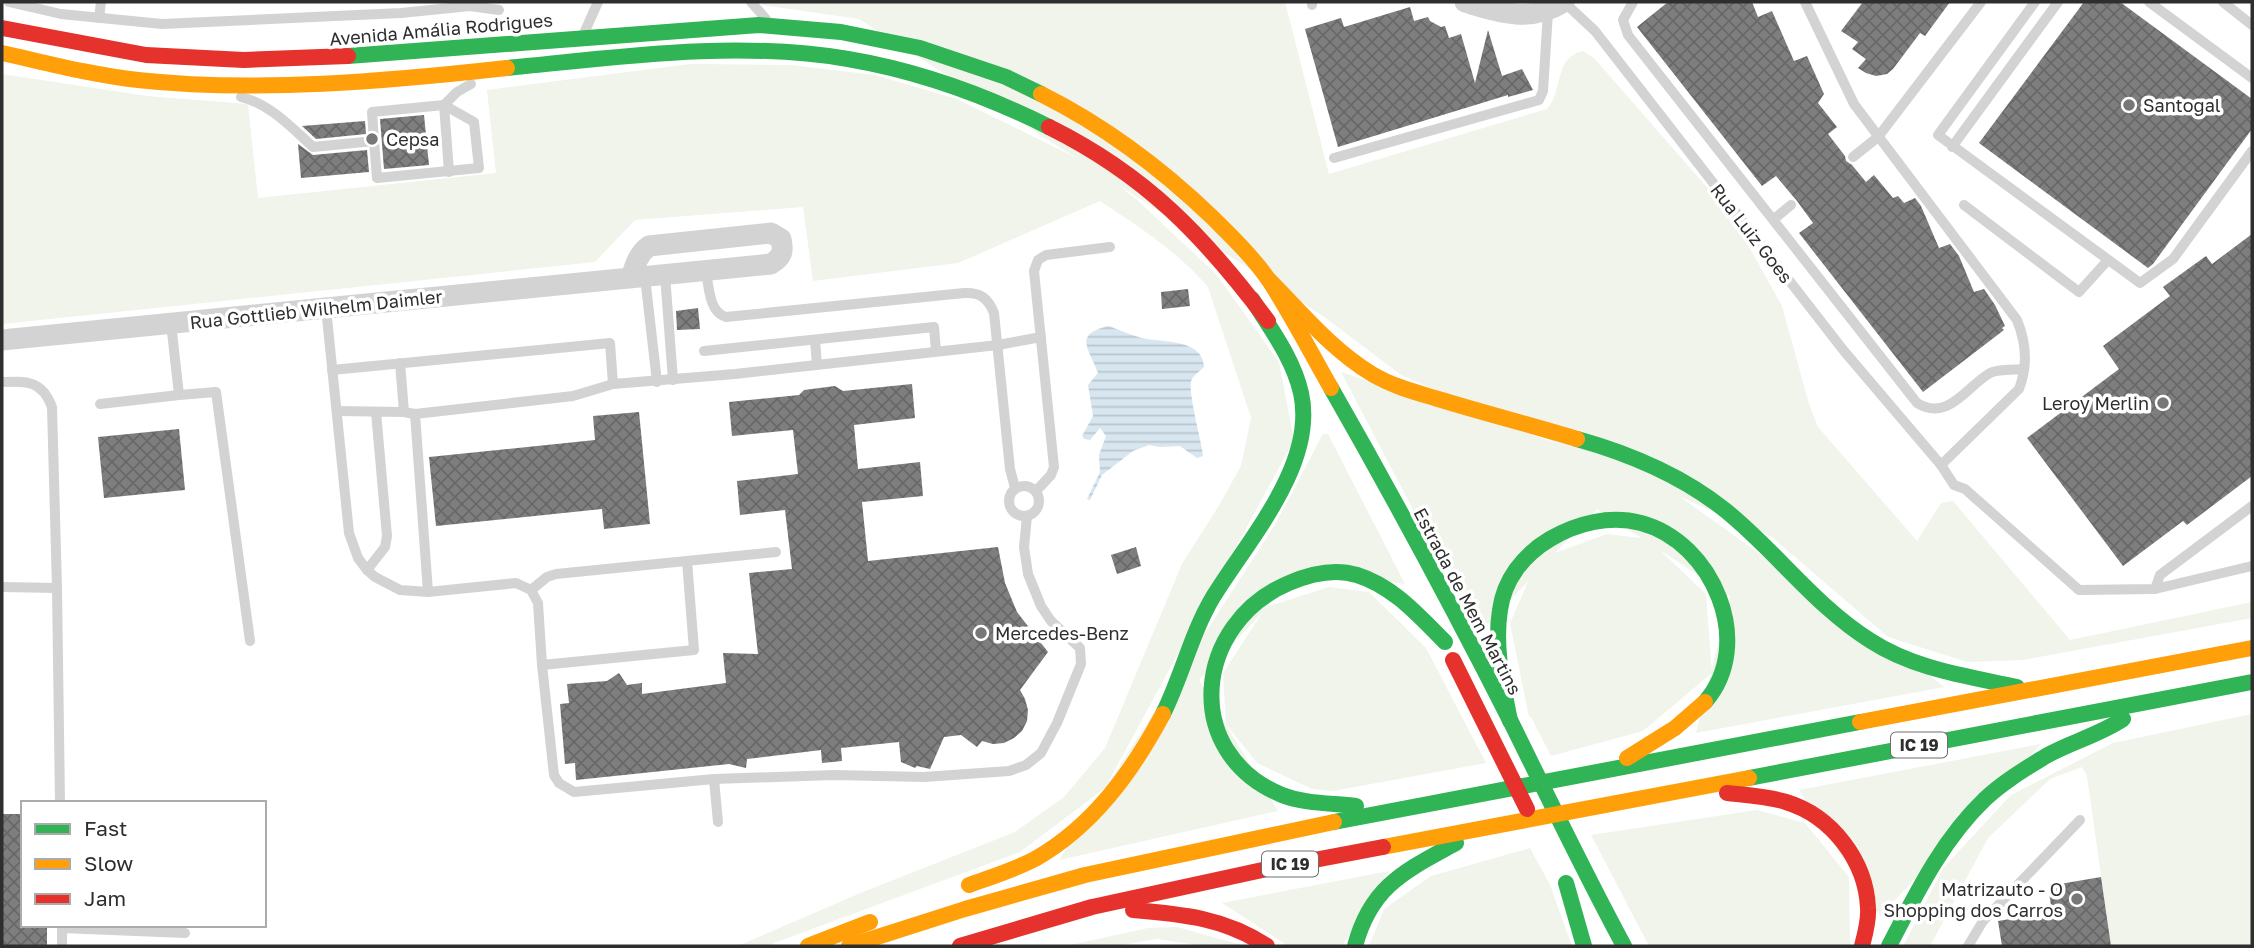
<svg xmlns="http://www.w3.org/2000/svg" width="2254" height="948" viewBox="0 0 2254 948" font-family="'Golos Text',sans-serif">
<defs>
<pattern id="water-rules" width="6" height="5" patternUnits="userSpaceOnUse" patternTransform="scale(1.75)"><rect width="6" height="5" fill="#d8e6f0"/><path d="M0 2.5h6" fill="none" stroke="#bac6ce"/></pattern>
<pattern id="building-cross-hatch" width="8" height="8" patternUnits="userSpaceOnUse" patternTransform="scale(1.75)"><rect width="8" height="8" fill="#7e7e7e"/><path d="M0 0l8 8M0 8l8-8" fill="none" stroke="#686868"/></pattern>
</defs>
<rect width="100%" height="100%" fill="#fff"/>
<!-- grass -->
<g fill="#f0f4eb">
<path d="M763 2H1285L1329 174 1547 109C1563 92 1554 56 1583 51L1594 58 1732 216 1782 306 1809 404 1818 427 1917 541 1941 503 1953 501 2070 640 2252 602V618L2023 660 1967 662 1888 637 1772 537 1401 375 1323 316 859 19 762 5Z"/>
<path d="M690 64 791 65 875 75 957 99 1097 168 1136 199 1216 274 1279 362 1294 440 1105 788 1020 852 766 946H738L858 894 1015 832 1064 797 1105 748 1182 564 1218 507 1241 466 1251 418 1208 287C1178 252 1138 226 1100 201L958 263 813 281 803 207 635 220 595 262 2 324V74L147 96 248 104 258 198 496 173 487 90Z"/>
<polygon points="1341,372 1647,473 1945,687 1696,733 1730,596 1597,509 1478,634"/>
<polygon points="1323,434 1328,434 1405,584 1302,570 1199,680 1278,811 1059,860 1276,523"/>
<polygon points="1607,534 1648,539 1706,594 1712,673 1643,731 1551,756 1531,717 1529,717 1510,623 1538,559"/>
<polygon points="1329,587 1369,592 1426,648 1486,763 1333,791 1312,789 1257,763 1226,724 1223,673 1266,607"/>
<polygon points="2252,714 2252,946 2111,946 2087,776 2082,767 2050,779 1988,838 1930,946 1903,946 1944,867 2011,795 2113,743"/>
<polygon points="2041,744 1880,916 1799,790"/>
<polygon points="1757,810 1805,823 1849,877 1850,946 1649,946 1591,835"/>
<polygon points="1530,848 1550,885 1572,946 1369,946 1384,909 1431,876"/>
<polygon points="1389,871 1342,946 1288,946 1222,903"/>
<polygon points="1177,927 1245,946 1204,946 1157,939 1116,946 1066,946 1148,928"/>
</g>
<!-- water -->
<path fill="url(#water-rules)" d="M1109 326C1120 330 1131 335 1142 338 1161 343 1203 338 1204 367 1200 371 1195 374 1192 379 1186 387 1202 442 1203 456L1197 458 1180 446 1160 447 1149 445 1133 451 1102 475 1090 500 1087 499 1100 472 1099 455 1106 436 1100 428 1090 440 1084 439 1082 436 1093 416 1088 385 1098 373C1091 351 1071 334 1109 326Z"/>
<!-- building -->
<g fill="url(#building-cross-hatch)">
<polygon points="1668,2 1752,2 1758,17 1772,11 1794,61 1807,56 1824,94 1818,103 1837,127 1828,134 1845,156 1846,161 1852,165 1866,182 1874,175 1893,198 1898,196 1904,203 1915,198 1921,206 1939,248 1950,244 1959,256 1974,292 1984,289 1995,305 2005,326 2002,328 2004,330 1923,392 1799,233 1813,223 1797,201 1776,176 1762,186 1637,27"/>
<polygon points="1863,2 1950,2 1925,36 1920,33 1893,69 1887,74 1876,76 1866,73 1858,68 1866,59 1852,49 1858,42 1841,31"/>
<polygon points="2084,2 2120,2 2252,99 2252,129 2153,264 2148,268 1979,143"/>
<polygon points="1410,7 1414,21 1428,17 1430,21 1441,27 1445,26 1449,38 1461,34 1475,83 1488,30 1502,76 1522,69 1533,90 1508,97 1508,95 1338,147 1305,29 1341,18 1344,27"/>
<polygon points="424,115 429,165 384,169 380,119"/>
<polygon points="365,121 366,134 316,139 302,126"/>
<polygon points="298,144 313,155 367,150 369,172 301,178"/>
<polygon points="2252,234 2252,476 2187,525 2183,521 2123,566 2027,438 2119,369 2103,346 2170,296 2163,287 2206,256 2212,264"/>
<polygon points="1188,289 1190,306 1162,309 1161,292"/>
<polygon points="698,308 700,329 677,330 676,311"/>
<polygon points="912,384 915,418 854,425 858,469 920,462 923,496 862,502 868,561 998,547 1005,583 1017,612 1048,652 1020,690 1025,699 1028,710 1027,721 1022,731 1014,738 1004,743 993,744 982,741 977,747 961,735 944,737 930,769 917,766 915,768 901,762 899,742 841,748 842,761 822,763 821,750 747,759 746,768 729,764 576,780 575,763 565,764 560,704 569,703 567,684 607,681 619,673 627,685 642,683 642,694 726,683 723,653 758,654 749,573 792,569 785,510 740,515 737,481 798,474 793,430 732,436 729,402 799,395 804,390 835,386 843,391"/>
<polygon points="639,412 650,524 604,529 602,509 436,526 429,457 595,440 593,416"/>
<polygon points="179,429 185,490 104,498 98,437"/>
<polygon points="1136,547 1141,566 1117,574 1111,555"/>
<polygon points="2,814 23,814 23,925 47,925 47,946 2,946"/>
<polygon points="2101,877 2111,946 2002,946 1998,921 2052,912 2048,886"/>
</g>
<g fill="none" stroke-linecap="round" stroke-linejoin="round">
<!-- lane -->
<g stroke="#d3d3d3" stroke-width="10">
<polyline points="9,2 61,14 162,24 401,13 470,6 499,10"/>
<polyline points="751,2 766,19"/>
<polyline points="1312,2 1312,5"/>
<polyline points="1564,2 1595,31 1844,351 1941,465 1954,485 1965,489 2079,590 2155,589 2252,566"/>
<path d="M1633 2 1623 20 1628 35 1917 403C1948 422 1966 387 1990 373 1998 369 2014 370 2024 369"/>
<path d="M1805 2 1854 104 2017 320C2026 342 2028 366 2019 389L1941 465"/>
<polyline points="2035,2 1938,135 2140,283 2173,259 2252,151"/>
<polyline points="2149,2 2252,78"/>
<polyline points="2223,2 2252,25"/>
<polyline points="99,18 101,2"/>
<polyline points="585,31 598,2"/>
<path d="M241 97C270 104 291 127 313 147L374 141 377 178 479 168 474 122 444 105 372 112 374 141"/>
<polyline points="1952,147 2058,2"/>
<polyline points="1853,157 1878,137 1981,2"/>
<polyline points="1334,158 1539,100 1543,91 1548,12"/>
<polyline points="449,172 444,105 457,92 471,84"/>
<polyline points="1964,205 2079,292 2108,260"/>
<polyline points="1774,219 1791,205"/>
<path d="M706 271C709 287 709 312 726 317L964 293C980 292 988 298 994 313L1010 469 1015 488"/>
<polyline points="665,275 673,380"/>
<polyline points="645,277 657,382"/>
<polyline points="326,308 349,533 358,558 367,570 375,577 400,590 428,592 516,583 531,590 538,603 542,665 554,775 559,783 574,792 714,779 834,775 924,777 1009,771 1026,765 1041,753 1057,723 1081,664 1080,648 1051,621 1041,606 1028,574 1024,547 1027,516"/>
<polyline points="815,340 817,365"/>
<polyline points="704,351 934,327 936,351"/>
<polyline points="400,363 404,412 415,414 573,396 613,384"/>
<polyline points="332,370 610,343 613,384 735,374 998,345 1041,337"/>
<path d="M2 382C26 381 42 380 52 407L57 588"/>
<polyline points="179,395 216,392 250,641"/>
<polyline points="100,404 179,395 171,323"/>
<polyline points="337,411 404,412"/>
<polyline points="415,414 428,592"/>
<circle cx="1024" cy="501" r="15"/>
<polyline points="1036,491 1051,475 1054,467 1034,271 1038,260 1046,255 1110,247"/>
<polyline points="367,570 385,547 387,536 376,412"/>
<polyline points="2,587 57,588 60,803"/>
<polyline points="2155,589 2160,575 2252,506"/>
<polyline points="531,590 547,577 556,574 776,552"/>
<polyline points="542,665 694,650 687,561"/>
<polyline points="714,779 718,822"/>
<polyline points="62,925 62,928 185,933"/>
<polyline points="62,946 62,928"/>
<polyline points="1968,946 1983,921 2080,820"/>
</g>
<!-- street -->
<g stroke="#d3d3d3" stroke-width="21">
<path d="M1465 2C1502 13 1529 23 1564 2"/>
<path d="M2 340 771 264C782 257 784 252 781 239L771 233 649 246C638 254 635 265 631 278"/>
</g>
<!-- fast -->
<g stroke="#30b455" stroke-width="16">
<polyline points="348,56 759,25 841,32 920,48 1006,77 1041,94"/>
<path d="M507 68C619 57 736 40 848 59 919 71 985 95 1049 127"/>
<path d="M1331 388C1394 498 1454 610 1511 722 1548 797 1584 872 1624 946"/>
<path d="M1577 439C1631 454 1681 475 1725 510 1776 551 1815 606 1871 641 1914 669 1967 676 2017 687"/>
<path d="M1163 714C1182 676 1191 634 1213 597 1248 540 1317 464 1301 393 1293 358 1270 328 1252 299"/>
<path d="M1510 721C1503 685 1494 647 1500 610 1504 580 1523 555 1550 539 1577 523 1610 515 1641 523 1713 542 1756 644 1705 702"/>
<polyline points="1749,778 2252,682"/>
<path d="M1356 806C1332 803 1305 804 1282 795 1180 753 1194 623 1289 583 1310 574 1334 568 1357 575 1393 586 1419 616 1445 642"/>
<polyline points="1334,822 1860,722"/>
<polyline points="1566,883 1584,946"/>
<path d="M1355 946C1371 886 1405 871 1456 843"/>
<path d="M1889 946C1916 894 1942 840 1985 799 2003 782 2025 769 2046 756 2071 742 2099 735 2123 719"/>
</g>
<!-- slow -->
<g stroke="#ff9f0a" stroke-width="16">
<path d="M2 53C47 63 92 75 138 80 257 93 389 81 507 68"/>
<path d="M1041 94C1105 126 1161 168 1213 218 1233 238 1255 259 1270 282 1292 316 1311 353 1331 388"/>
<path d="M1269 280C1302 313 1332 350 1372 374 1392 386 1415 392 1438 399 1484 413 1531 425 1577 439"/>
<polyline points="1860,722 2252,648"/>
<polyline points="1627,758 1675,728 1705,702"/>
<polyline points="1383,847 1749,778"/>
<path d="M969 885C991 877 1014 870 1035 859 1093 826 1132 772 1163 714"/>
<polyline points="808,946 870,922"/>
<polyline points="849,946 965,909 1085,875 1334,822"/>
</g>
<!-- jam -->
<g stroke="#e5322d" stroke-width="16">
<polyline points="2,28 146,55 244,60 348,56"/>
<path d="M1049 127C1146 175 1204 236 1268 321"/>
<polyline points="1453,660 1527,809"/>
<path d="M1727 793C1747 795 1767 796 1786 802 1832 816 1866 861 1868 908 1869 921 1865 934 1862 946"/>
<path d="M1133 910C1182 914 1225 918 1267 946"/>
<polyline points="960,946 1092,907 1267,869 1383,847"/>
</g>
</g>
<!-- markers -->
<g fill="#777" stroke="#fff" stroke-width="2.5">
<circle cx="2129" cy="105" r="7"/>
<circle cx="372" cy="139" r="7"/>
<circle cx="2163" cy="403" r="7"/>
<circle cx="981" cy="633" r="7"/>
<circle cx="2077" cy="899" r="7"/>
</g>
<g text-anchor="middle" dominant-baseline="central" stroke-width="7" stroke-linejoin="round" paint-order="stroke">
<!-- shield labels -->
<g fill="#fff" stroke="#6d6d6d" stroke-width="2">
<rect x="1891" y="732.5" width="56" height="25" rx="5"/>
<rect x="1262" y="851.5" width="56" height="25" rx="5"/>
</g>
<g font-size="16" font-weight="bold" fill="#2e2e2e">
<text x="1919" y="745">IC 19</text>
<text x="1290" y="864">IC 19</text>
</g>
<!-- street labels -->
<g font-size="18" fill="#2e2e2e" stroke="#fff">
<text transform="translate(441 29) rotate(-5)">Avenida Amália Rodrigues</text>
<text transform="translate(1752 233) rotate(52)">Rua Luiz Goes</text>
<text transform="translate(316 309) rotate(-6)">Rua Gottlieb Wilhelm Daimler</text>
<text transform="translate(1468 601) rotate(62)">Estrada de Mem Martins</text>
</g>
<!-- poi labels -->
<g font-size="18" fill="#2e2e2e" stroke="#fff" text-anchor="start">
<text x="2143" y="105">Santogal</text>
<text x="386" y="139">Cepsa</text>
<text x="2149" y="403" text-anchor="end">Leroy Merlin</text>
<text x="995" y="633">Mercedes-Benz</text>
<text x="2063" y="889" text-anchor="end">Matrizauto - O<tspan x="2063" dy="21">Shopping dos Carros</tspan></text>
</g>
</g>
<!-- border -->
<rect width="2254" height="948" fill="none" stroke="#2e2e2e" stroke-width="7"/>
<!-- legend -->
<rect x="21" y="801" width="245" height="126" fill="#ffffff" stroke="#ababab" stroke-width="2"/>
<rect x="35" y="824" width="35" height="10" fill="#30b455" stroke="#ababab" stroke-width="2"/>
<text x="84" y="836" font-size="21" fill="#2e2e2e">Fast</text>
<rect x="35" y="859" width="35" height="10" fill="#ff9f0a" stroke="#ababab" stroke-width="2"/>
<text x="84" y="871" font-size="21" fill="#2e2e2e">Slow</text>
<rect x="35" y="894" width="35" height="10" fill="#e5322d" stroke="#ababab" stroke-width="2"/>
<text x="84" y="906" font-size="21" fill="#2e2e2e">Jam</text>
</svg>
